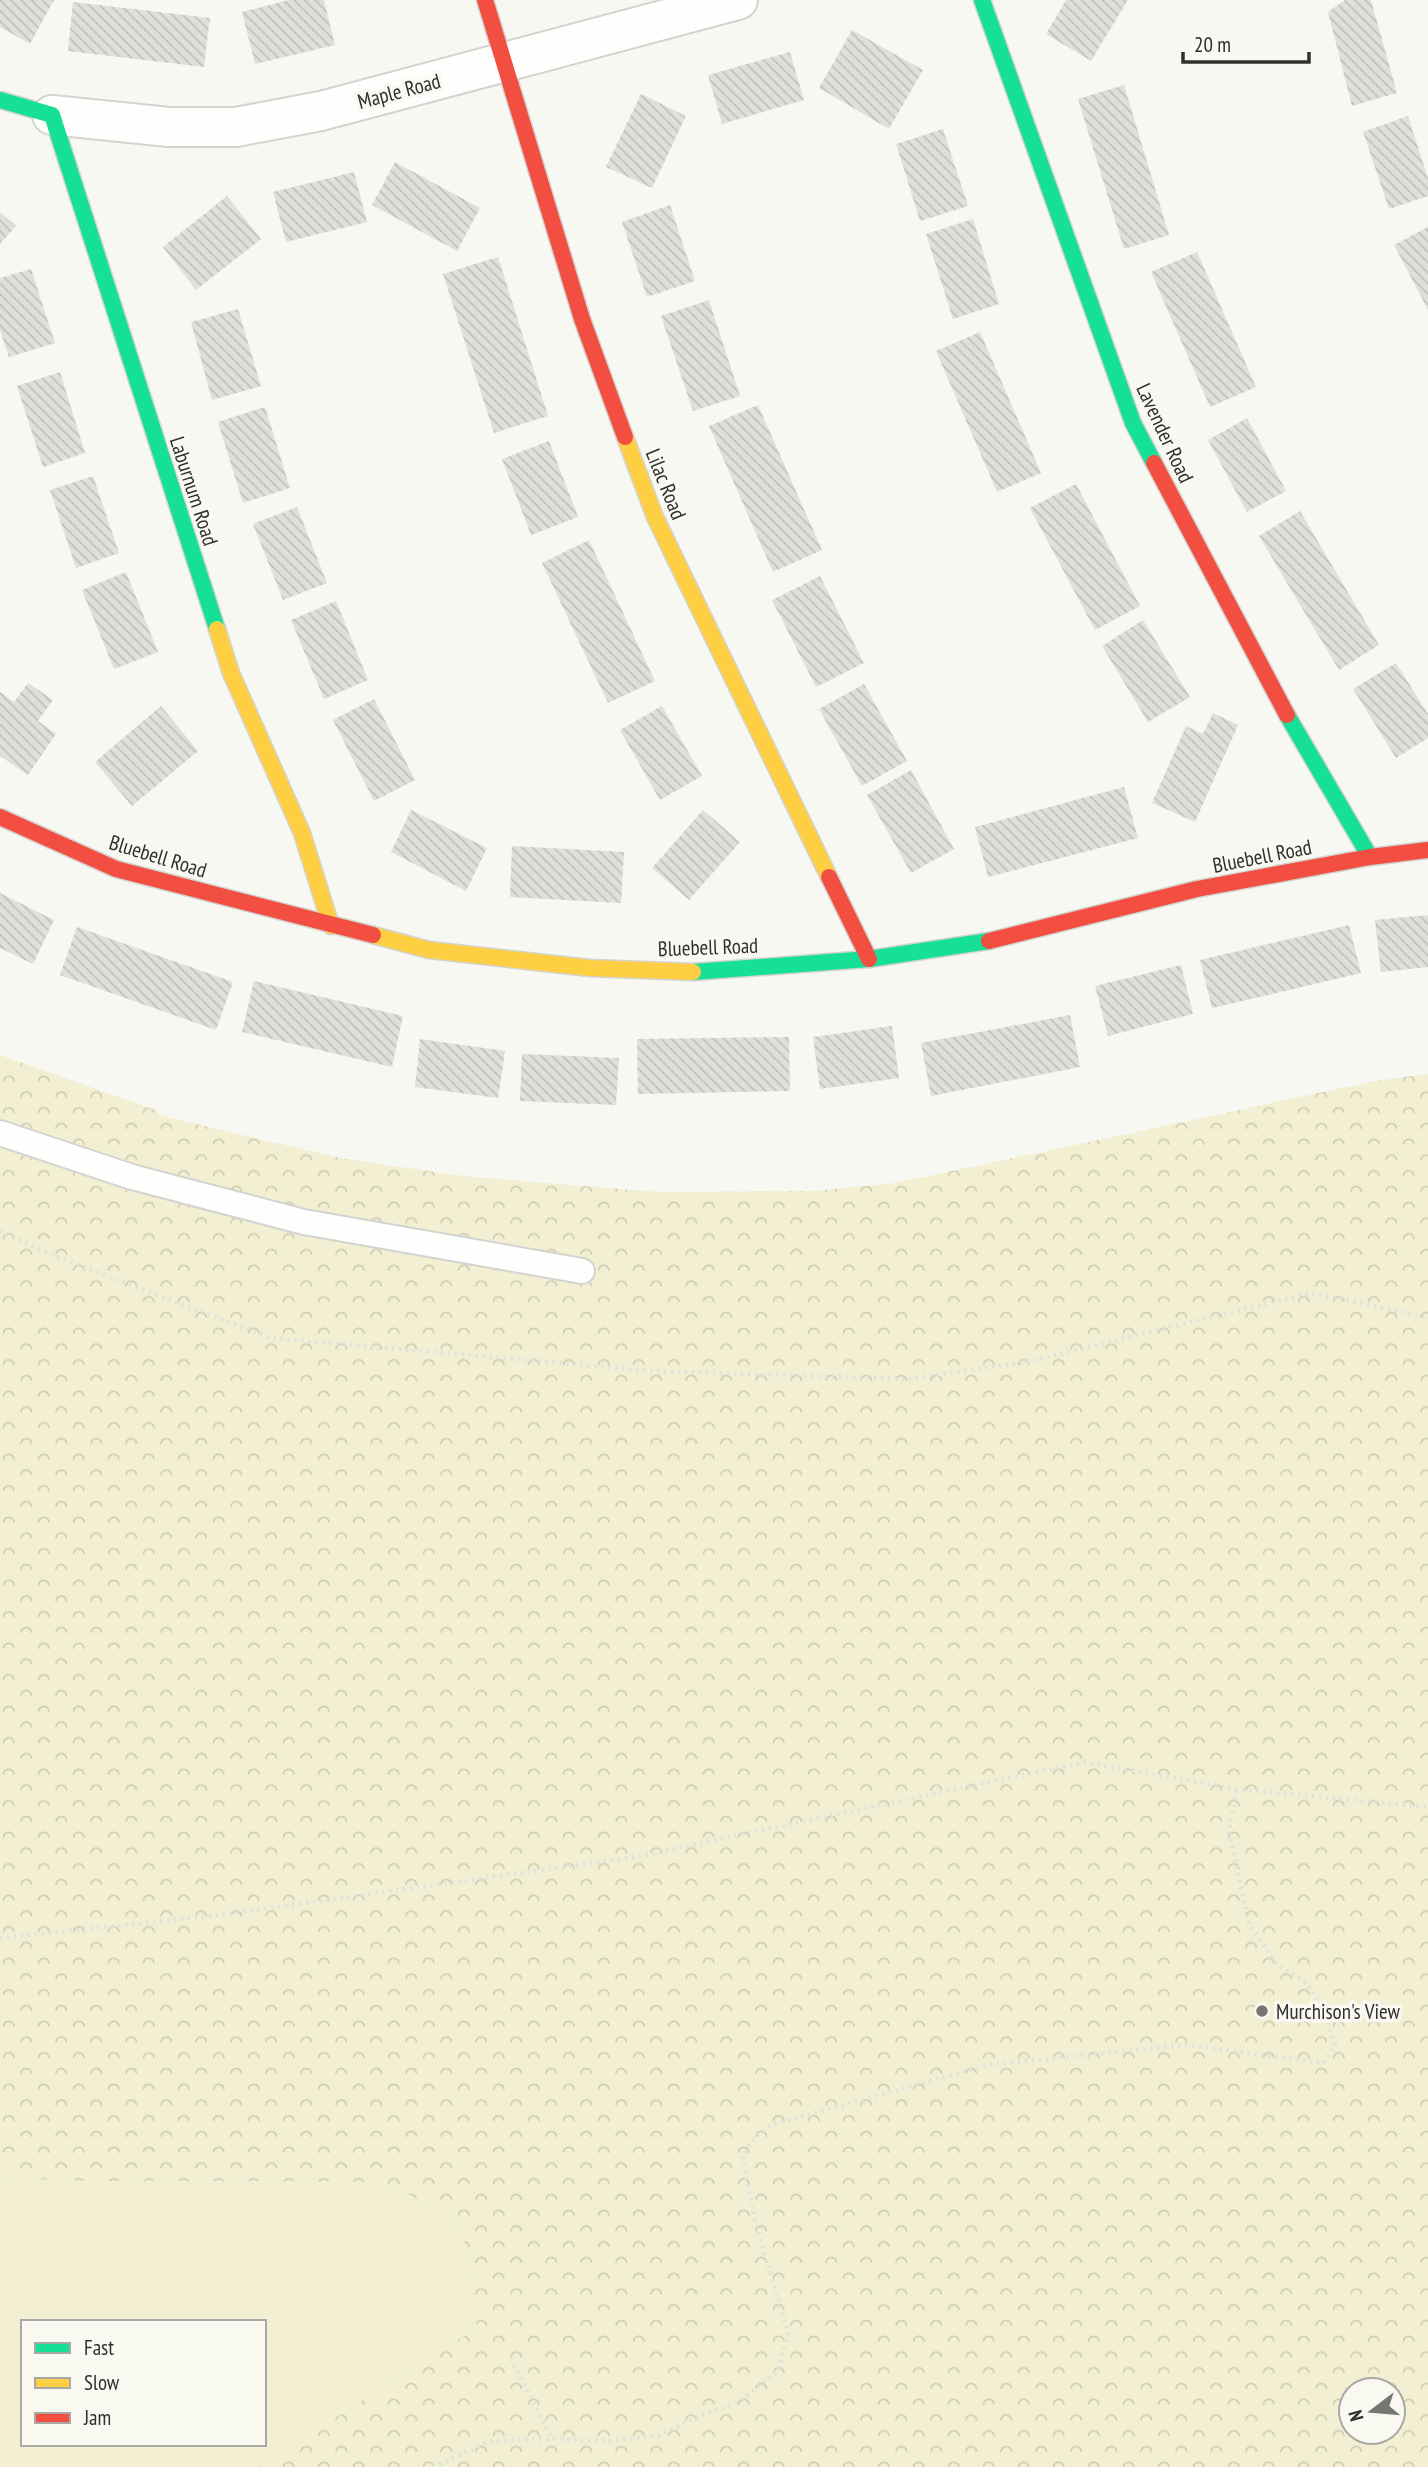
<svg xmlns="http://www.w3.org/2000/svg" width="1428" height="2467" viewBox="0 0 1428 2467" font-family="'PT Sans Narrow',sans-serif">
<defs>
<pattern id="forest-crowns" width="20" height="18" patternUnits="userSpaceOnUse" patternTransform="scale(1.75)"><rect width="20" height="18" fill="#f2efd2"/><path d="M2 6a3 3 0 1 1 6 0M12 15a3 3 0 1 1 6 0" fill="none" stroke="#d0cdb5"/></pattern>
<pattern id="building-back-hatch" width="6" height="6" patternUnits="userSpaceOnUse" patternTransform="scale(1.75)"><rect width="6" height="6" fill="#dfdfdb"/><path d="M-1 5l2 2M0 0l6 6M5-1l2 2" fill="none" stroke="#c0c0bc"/></pattern>
</defs>
<rect width="100%" height="100%" fill="#f8f8f3"/>
<!-- grass -->
<path fill="#f2efd2" fill-rule="evenodd" d="M0 2178 86 2181 383 2182 460 2220 477 2328 257 2467H0ZM23 2322H264V2444H23Z"/>
<!-- forest -->
<path fill="url(#forest-crowns)" fill-rule="evenodd" d="M0 1055 158 1111V1115L340 1158 462 1176 657 1192 813 1191 896 1183 1375 1081 1428 1074V2467H257L477 2328 460 2220 383 2182 86 2181 0 2178ZM1351 2390H1393V2432H1351Z"/>
<!-- building -->
<g fill="url(#building-back-hatch)">
<polygon points="0,0 54,0 30,44 0,27"/>
<polygon points="289,0 324,0 335,45 255,64 242,12"/>
<polygon points="1066,0 1128,0 1091,61 1046,34"/>
<polygon points="1345,0 1371,0 1397,93 1352,106 1328,12"/>
<polygon points="73,2 210,18 204,67 68,51"/>
<polygon points="852,30 923,70 889,129 819,88"/>
<polygon points="790,52 804,100 722,124 708,75"/>
<polygon points="1124,85 1169,235 1124,249 1078,99"/>
<polygon points="641,94 686,116 652,188 606,167"/>
<polygon points="1408,116 1428,178 1428,196 1389,209 1363,132"/>
<polygon points="943,129 968,206 920,221 896,144"/>
<polygon points="395,162 480,208 457,251 372,205"/>
<polygon points="354,172 367,222 286,242 273,192"/>
<polygon points="227,196 261,239 196,290 163,247"/>
<polygon points="670,205 695,281 647,297 622,222"/>
<polygon points="0,212 16,226 0,244"/>
<polygon points="973,219 999,304 953,319 926,234"/>
<polygon points="1428,227 1428,310 1394,245"/>
<polygon points="1197,252 1256,387 1210,407 1151,272"/>
<polygon points="498,257 548,416 494,433 443,274"/>
<polygon points="31,269 55,343 9,357 0,330 0,278"/>
<polygon points="709,300 740,396 693,411 661,316"/>
<polygon points="238,309 261,386 212,400 191,322"/>
<polygon points="980,332 1041,473 997,492 936,351"/>
<polygon points="60,372 85,453 43,467 17,386"/>
<polygon points="758,405 822,550 773,572 709,426"/>
<polygon points="265,407 290,488 243,503 218,422"/>
<polygon points="1247,418 1286,491 1247,512 1208,440"/>
<polygon points="549,441 578,517 531,535 502,459"/>
<polygon points="93,476 119,553 76,568 50,490"/>
<polygon points="1076,484 1140,606 1095,630 1030,508"/>
<polygon points="297,507 327,583 283,600 253,524"/>
<polygon points="1300,511 1379,645 1339,670 1259,536"/>
<polygon points="589,540 655,681 608,703 542,563"/>
<polygon points="126,572 158,652 114,669 82,590"/>
<polygon points="820,576 864,663 816,687 772,600"/>
<polygon points="336,601 368,680 324,699 291,620"/>
<polygon points="1143,620 1190,697 1148,722 1102,646"/>
<polygon points="1396,663 1428,714 1428,738 1396,758 1353,689"/>
<polygon points="28,683 53,700 38,721 56,734 28,775 0,756 0,692 14,702"/>
<polygon points="864,684 907,761 862,786 819,709"/>
<polygon points="374,699 415,780 374,801 333,720"/>
<polygon points="161,706 198,751 132,806 95,762"/>
<polygon points="662,706 702,776 660,800 620,730"/>
<polygon points="1213,713 1238,725 1195,822 1152,803 1186,726 1203,734"/>
<polygon points="911,770 954,849 911,873 867,795"/>
<polygon points="1124,787 1138,838 988,877 975,827"/>
<polygon points="411,810 487,848 466,891 391,852"/>
<polygon points="703,810 740,842 689,900 652,868"/>
<polygon points="512,846 624,852 621,903 510,897"/>
<polygon points="0,893 54,920 33,964 0,948"/>
<polygon points="1428,915 1428,967 1381,972 1375,920"/>
<polygon points="1349,925 1361,973 1212,1008 1200,960"/>
<polygon points="77,927 233,982 216,1030 60,975"/>
<polygon points="1181,965 1193,1014 1108,1036 1095,986"/>
<polygon points="254,981 403,1016 392,1067 242,1032"/>
<polygon points="1070,1015 1080,1067 931,1096 921,1043"/>
<polygon points="892,1026 899,1078 820,1089 813,1037"/>
<polygon points="789,1037 790,1091 638,1094 637,1039"/>
<polygon points="420,1039 505,1051 498,1098 415,1087"/>
<polygon points="522,1054 619,1058 616,1105 520,1101"/>
</g>
<g fill="none" stroke-linecap="round" stroke-linejoin="round">
<!-- lane casing -->
<g stroke="#d3d3d0" stroke-width="28">
<polyline id="lane" points="0,1133 132,1177 304,1222 582,1271"/>
</g>
<!-- street casing -->
<g stroke="#d3d3d0" stroke-width="42">
<polyline id="street" points="52,115 169,127 236,127 321,111 738,0"/>
</g>
<!-- fast casing -->
<g stroke="#d3d3d0" stroke-width="19">
<g id="fast">
<polyline points="982,0 1133,423 1154,463"/>
<polyline points="0,100 52,115 217,629"/>
<polyline points="1287,715 1370,857"/>
<polyline points="693,972 869,959 989,941"/>
</g>
</g>
<!-- slow casing -->
<g stroke="#d3d3d0" stroke-width="19">
<g id="slow">
<polyline points="625,437 655,517 829,877"/>
<polyline points="217,629 231,673 302,833 331,926"/>
<polyline points="373,935 429,950 590,968 693,972"/>
</g>
</g>
<!-- jam casing -->
<g stroke="#d3d3d0" stroke-width="19">
<g id="jam">
<polyline points="485,0 582,319 625,437"/>
<polyline points="1154,463 1287,715"/>
<polyline points="0,817 116,869 373,935"/>
<polyline points="829,877 869,959"/>
<polyline points="989,941 1197,889 1370,857 1428,850"/>
</g>
</g>
<!-- path -->
<g stroke="#e1e1df" stroke-width="4.5" stroke-dasharray="2 5" stroke-linecap="butt">
<polyline points="0,1231 55,1256 271,1338 653,1371 908,1379 1031,1361 1311,1293 1428,1317"/>
<polyline points="0,1938 220,1915 635,1857 1084,1762 1236,1789 1428,1807"/>
<polyline points="511,2359 552,2439"/>
<polyline points="433,2467 490,2441 552,2439 609,2441 658,2436 701,2415 739,2402 778,2371 788,2332 755,2221 743,2159 750,2142 770,2125 988,2065 1186,2045 1324,2063 1335,2044 1323,2008 1307,1983 1278,1966 1249,1923 1229,1831 1236,1789"/>
</g>
<!-- lane -->
<use href="#lane" stroke="#fefefd" stroke-width="24"/>
<!-- street -->
<use href="#street" stroke="#fefefd" stroke-width="38"/>
<!-- fast -->
<use href="#fast" stroke="#16e098" stroke-width="16"/>
<!-- slow -->
<use href="#slow" stroke="#ffcf43" stroke-width="16"/>
<!-- jam -->
<use href="#jam" stroke="#f24e42" stroke-width="16"/>
</g>
<!-- markers -->
<circle fill="#777673" stroke="#f9f9f2" stroke-width="2.5" cx="1262" cy="2011" r="7"/>
<g text-anchor="middle" dominant-baseline="central" stroke-width="7" stroke-linejoin="round" paint-order="stroke">
<!-- street labels -->
<g font-size="21" fill="#31302e" stroke="#f9f9f2">
<text transform="translate(399 91) rotate(-15)">Maple Road</text>
<text transform="translate(1165 433) rotate(65)">Lavender Road</text>
<text transform="translate(666 484) rotate(68)">Lilac Road</text>
<text transform="translate(194 491) rotate(72)">Laburnum Road</text>
<text transform="translate(158 856) rotate(17)">Bluebell Road</text>
<text transform="translate(1262 856) rotate(-11)">Bluebell Road</text>
<text transform="translate(708 947) rotate(-2)">Bluebell Road</text>
</g>
<!-- poi labels -->
<g font-size="21" fill="#31302e" stroke="#f9f9f2" text-anchor="start">
<text x="1276" y="2011">Murchison's View</text>
</g>
</g>
<!-- legend -->
<rect x="21" y="2320" width="245" height="126" fill="#f9f9f2" stroke="#a9a9a4" stroke-width="2"/>
<rect x="35" y="2343" width="35" height="10" fill="#16e098" stroke="#a9a9a4" stroke-width="2"/>
<text x="84" y="2355" font-size="21" fill="#31302e">Fast</text>
<rect x="35" y="2378" width="35" height="10" fill="#ffcf43" stroke="#a9a9a4" stroke-width="2"/>
<text x="84" y="2390" font-size="21" fill="#31302e">Slow</text>
<rect x="35" y="2413" width="35" height="10" fill="#f24e42" stroke="#a9a9a4" stroke-width="2"/>
<text x="84" y="2425" font-size="21" fill="#31302e">Jam</text>
<!-- north arrow -->
<g transform="translate(1372 2411) rotate(254)"><circle r="33" fill="#f9f9f2" stroke="#a9a9a4" stroke-width="2"/>
<path d="M0-5L12 26L0 18L-12 26Z" fill="#777673"/>
<text y="-10" font-size="19" font-weight="bold" text-anchor="middle" fill="#31302e">N</text>
</g>
<!-- scale -->
<path d="M1183 52v10h126v-10" fill="none" stroke="#31302e" stroke-width="3.5"/>
<text x="1194" y="52" font-size="21" fill="#31302e" stroke="#f9f9f2" stroke-width="5" paint-order="stroke">20 m</text>
</svg>
